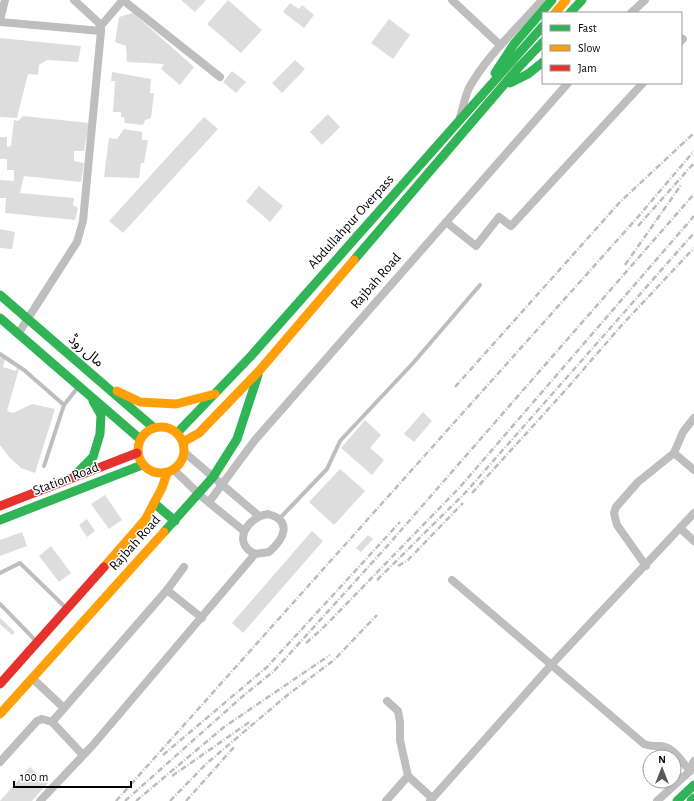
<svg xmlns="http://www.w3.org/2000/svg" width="694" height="801" viewBox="0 0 694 801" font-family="'Alegreya Sans','Noto Sans Arabic',sans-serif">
<rect width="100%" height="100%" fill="#fff"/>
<!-- building -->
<g fill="#ddd">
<polygon points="181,0 206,0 195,12"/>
<polygon points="228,0 262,30 241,53 207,24"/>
<polygon points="290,3 299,9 302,5 314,15 304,28 283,12"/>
<polygon points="133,13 194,67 180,85 161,69 164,64 127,62 126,46 115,42 119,17"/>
<polygon points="389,19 410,35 393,59 371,43"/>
<polygon points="0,38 81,46 78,62 47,60 39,65 38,75 28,74 17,118 0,117"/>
<polygon points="295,60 305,69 282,93 272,83"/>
<polygon points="232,71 246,82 236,93 223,82"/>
<polygon points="112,72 151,79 150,93 154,93 151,118 145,120 143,125 125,123 124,117 121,117 121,112 113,112 115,81 111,81"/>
<polygon points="328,114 340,127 322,145 310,132"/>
<polygon points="23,116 89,123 84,151 74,151 74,161 84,163 81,182 24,176 20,193 74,198 73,205 78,208 75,220 5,213 6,198 0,198 0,180 14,181 14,170 7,170 7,159 0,159 0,137 7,137 7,147 11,146 14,120 18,121"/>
<polygon points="204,117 218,129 123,233 109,221"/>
<polygon points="124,129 142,132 142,140 148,140 144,163 141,163 139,178 104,177 109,138 117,139"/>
<polygon points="259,186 283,206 270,222 246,201"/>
<polygon points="0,229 15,232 12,249 0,248"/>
<polygon points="0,357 5,359 3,367 16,371 17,368 19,369 7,411 13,413 32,404 55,409 35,473 21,468 9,457 0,445"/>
<polygon points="423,412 432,421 414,442 404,434"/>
<polygon points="365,420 381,435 370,448 384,460 372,475 341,448"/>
<polygon points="340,469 365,491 334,525 309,502"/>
<polygon points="105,495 122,520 109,529 91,504"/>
<polygon points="87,519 95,531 87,537 79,525"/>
<polygon points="312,531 323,541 243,633 232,623"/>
<polygon points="22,532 27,546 0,556 0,540"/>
<polygon points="368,535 373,539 361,552 356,548"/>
<polygon points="51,546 71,573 59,582 39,556"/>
<polygon points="0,618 15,632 12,635 0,624"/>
<polygon points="30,767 48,783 32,801 0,801"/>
</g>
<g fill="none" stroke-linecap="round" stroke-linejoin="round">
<!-- lane -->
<g stroke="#bebebe" stroke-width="4">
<polyline points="0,354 24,370 64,405 79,386"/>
<polyline points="44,466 64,405"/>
<polyline points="279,519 327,469 340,441 414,362 480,285"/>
<polyline points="0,573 20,563 66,608"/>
<polyline points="0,604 36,641"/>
</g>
<!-- street -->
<g stroke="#bebebe" stroke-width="8">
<polyline points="74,0 99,23 101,30"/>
<polyline points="452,0 500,45"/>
<polyline points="631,13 645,0"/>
<polyline points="0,20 5,0"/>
<polyline points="0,22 101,31 83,221 77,242 18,334"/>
<polyline points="100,27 123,0 220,77"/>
<polyline points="681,38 683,39 681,41"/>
<path d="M460 117C463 108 465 96 469 88 488 54 517 29 542 0"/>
<polyline points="446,222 476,246 499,217 511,226 643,83"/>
<polyline points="184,452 259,516"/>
<polyline points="674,453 694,470"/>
<polyline points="174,470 202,497 244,531"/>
<polyline points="209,502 255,440 568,83"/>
<path d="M268 514C293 521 284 539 269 552L255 554C230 542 249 516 268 514Z"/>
<polyline points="680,528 694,541"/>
<polyline points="646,566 617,525 614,513 616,507 638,482 674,453 683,432 694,418"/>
<path d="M452 580 644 744C653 747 652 746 660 746 673 746 682 762 690 771L694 761"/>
<polyline points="167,590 184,567"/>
<polyline points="32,678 64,708"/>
<polyline points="387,701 398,711 400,722 400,740 408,776 432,798"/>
<polyline points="52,722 83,755"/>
<polyline points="0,762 37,721 42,719 52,722 167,590 202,618"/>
<polyline points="40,801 93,745 255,554"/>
<polyline points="386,801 408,776"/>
<polyline points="430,801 552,664 694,513"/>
<polyline points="657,801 690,771"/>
</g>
<!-- fast -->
<g stroke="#30b455" stroke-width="9">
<polyline points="570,13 582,0"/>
<polyline points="495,73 514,44 552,0"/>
<polyline points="510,83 528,74 543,62"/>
<polyline points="354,260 519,67 543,42"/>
<polyline points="0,295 154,428"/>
<polyline points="0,318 140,439"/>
<polyline points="177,433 251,356 543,26"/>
<polyline points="75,475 93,457 100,434 101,415 93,401"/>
<polyline points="154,503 175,521"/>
<polyline points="0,520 142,465"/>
<polyline points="164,532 213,477 237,439 258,375"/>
<polyline points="677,801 694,785"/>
<polyline points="691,801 694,798"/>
</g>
<!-- slow -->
<g stroke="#ff9f0a" stroke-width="9">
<polyline points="555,13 566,0"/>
<polyline points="117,391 140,402 176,404 215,394"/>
<circle cx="161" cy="450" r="23"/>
<polyline points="183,442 199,433 259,371 354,260"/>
<polyline points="104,567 145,520 162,488 167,473"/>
<polyline points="0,714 164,532"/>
</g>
<!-- jam -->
<g stroke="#e5322d" stroke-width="9">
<polyline points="0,506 137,453"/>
<polyline points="0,684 104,567"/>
</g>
<!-- rail -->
<g stroke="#bdbdbd" stroke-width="2.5" stroke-dasharray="6 2 1 2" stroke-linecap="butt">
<polyline points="638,226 694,163"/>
<polyline points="625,265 681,185"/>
<polyline points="455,387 620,202 694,133"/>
<polyline points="472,493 563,393 621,326 694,248"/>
<polyline points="398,566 408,560 463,503"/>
<polyline points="377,580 465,493 694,233"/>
<polyline points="306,643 322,629 460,487 694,216"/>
<polyline points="163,755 267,667 400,522"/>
<polyline points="172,776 251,721"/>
<polyline points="116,801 637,218 694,151"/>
<polyline points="125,801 243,696 274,671 389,544 694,194"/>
<polyline points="136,801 224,727 330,655"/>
<polyline points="170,801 206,764 285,697 334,660 377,615"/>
<polyline points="186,801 235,746"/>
</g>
</g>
<g text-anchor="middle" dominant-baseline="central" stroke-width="3" stroke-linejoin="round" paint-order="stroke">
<!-- street labels -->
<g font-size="14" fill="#000" stroke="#fff">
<text transform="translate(351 222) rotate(-48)">Abdullahpur Overpass</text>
<text transform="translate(376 281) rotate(-49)">Rajbah Road</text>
<text transform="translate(86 351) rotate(41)">مال روڈ</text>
<text transform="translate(66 479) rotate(-21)">Station Road</text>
<text transform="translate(135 543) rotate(-48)">Rajbah Road</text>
</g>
</g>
<!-- legend -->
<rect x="542" y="12" width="140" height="72" fill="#ffffff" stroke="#999999"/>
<rect x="550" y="25" width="20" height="6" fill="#30b455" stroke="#999999"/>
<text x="578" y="32" font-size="12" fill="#000000">Fast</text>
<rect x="550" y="45" width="20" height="6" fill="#ff9f0a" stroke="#999999"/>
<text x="578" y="52" font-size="12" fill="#000000">Slow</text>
<rect x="550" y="65" width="20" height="6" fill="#e5322d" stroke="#999999"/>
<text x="578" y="72" font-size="12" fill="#000000">Jam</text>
<!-- north arrow -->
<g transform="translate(662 769)"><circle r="19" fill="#ffffff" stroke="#999999"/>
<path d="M0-3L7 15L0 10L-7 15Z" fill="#595959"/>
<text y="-6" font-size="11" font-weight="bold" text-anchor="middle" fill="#000000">N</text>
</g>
<!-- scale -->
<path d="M14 781v6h117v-6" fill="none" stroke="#000000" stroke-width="2"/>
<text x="20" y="781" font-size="12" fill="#000000" stroke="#ffffff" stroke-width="3" paint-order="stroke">100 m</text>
</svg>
